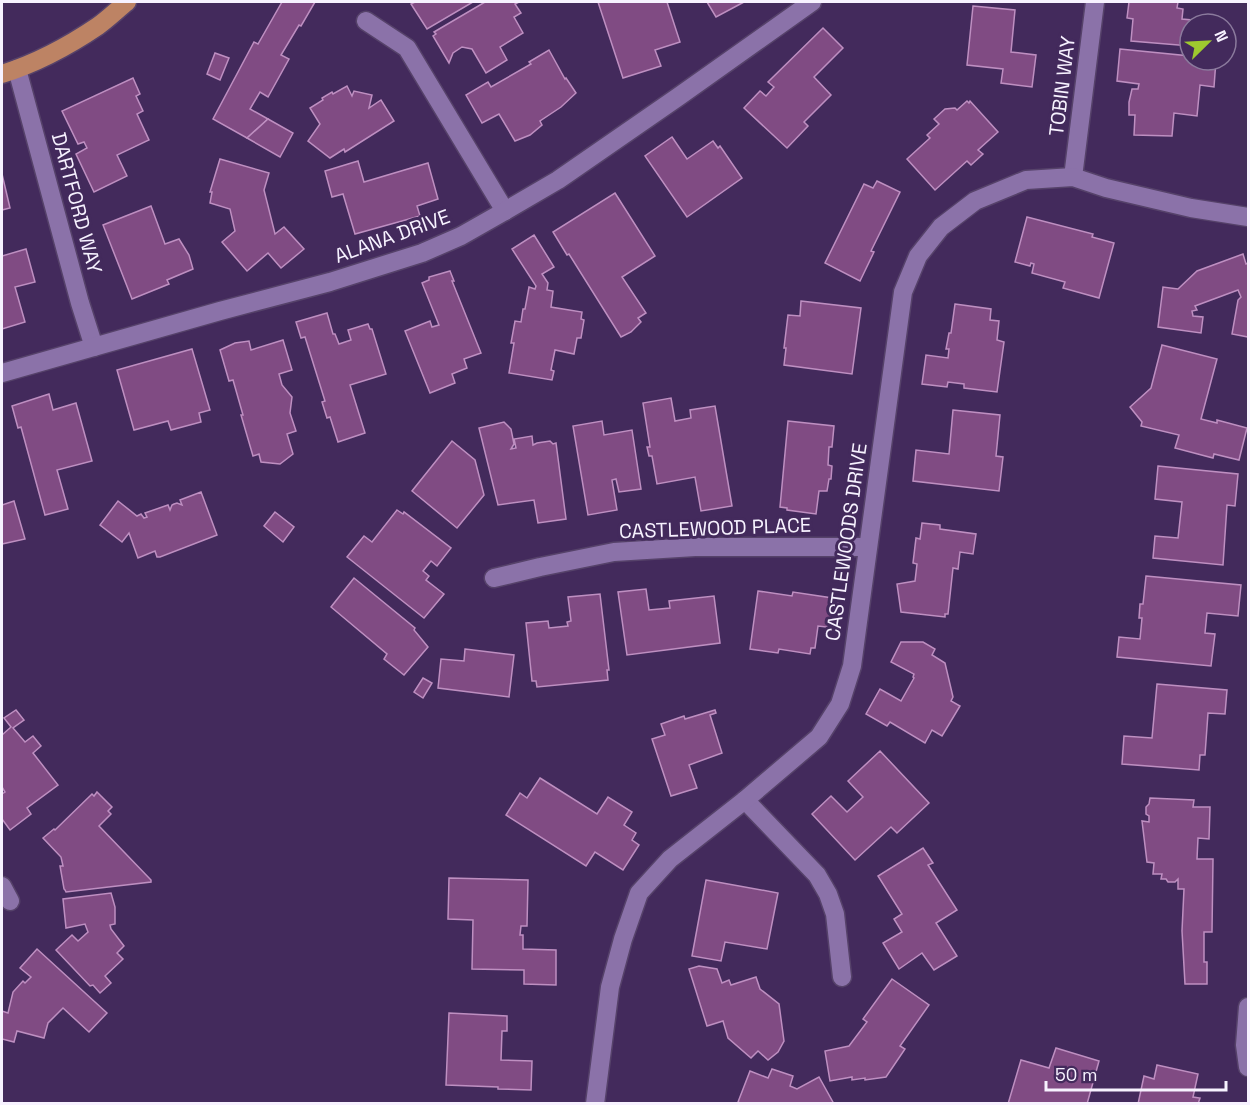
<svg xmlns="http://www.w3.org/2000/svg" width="1250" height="1105" viewBox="0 0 1250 1105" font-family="'Space Grotesk',sans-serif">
<rect width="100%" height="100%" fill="#432a5c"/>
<!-- building -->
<g fill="#804b83" stroke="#be8fc1" stroke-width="1.5">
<polygon points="282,2 315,2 301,26 299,25 281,55 289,59 268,97 260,92 250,109 268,119 247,138 213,119 254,42 258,44"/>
<polygon points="415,2 473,2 427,29 411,4"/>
<polygon points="485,2 519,2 515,4 521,13 514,17 523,33 500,47 507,60 486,73 472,49 462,47 453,53 449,63 433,36 436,34 434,32"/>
<polygon points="598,2 667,2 680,42 655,50 661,66 623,78"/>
<polygon points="707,2 744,2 716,17"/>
<polygon points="1129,2 1178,2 1177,8 1183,9 1182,19 1214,22 1214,24 1190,24 1190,46 1131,41 1133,19 1127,18"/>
<polygon points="973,6 1015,10 1011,52 1036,55 1032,87 1001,83 1003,69 967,65"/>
<polygon points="823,28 843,48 814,77 831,95 804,122 808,126 787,148 744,108 760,91 766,96 774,87 768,82"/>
<polygon points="1120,49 1190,56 1190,60 1216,60 1214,87 1200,85 1197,116 1174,113 1172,136 1134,135 1135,115 1129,115 1129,102 1132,89 1138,89 1139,84 1117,81"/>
<polygon points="549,50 565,79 566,78 576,93 561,107 540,121 542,125 530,135 515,141 499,114 482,123 466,95 488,82 491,87 531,64 529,62"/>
<polygon points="215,53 229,58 220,80 207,74"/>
<polygon points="133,78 140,94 136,96 143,111 137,114 149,140 117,155 127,176 94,192 76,154 87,148 84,142 78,144 62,111"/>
<polygon points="347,86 352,96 354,91 372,95 369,108 381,100 394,121 345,152 344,149 330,158 308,141 320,124 310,108 323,100 322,98 332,92 333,94"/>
<polygon points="967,101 969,103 970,101 998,132 978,150 983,154 971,165 967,161 935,190 907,159 930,138 927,135 939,124 934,119 945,109 955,108 957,110"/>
<polygon points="268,119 293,133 280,157 247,138"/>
<polygon points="672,137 687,159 713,141 718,148 720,146 742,178 687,217 645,156"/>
<polygon points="220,159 269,173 264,190 275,234 284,227 304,249 281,268 268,253 247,271 222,242 235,231 230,209 210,203 212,192 210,192"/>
<polygon points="358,161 364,182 428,163 438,199 417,206 420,216 355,234 343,194 332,197 325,171"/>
<polygon points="2,174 10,208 2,210"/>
<polygon points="877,181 900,192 871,251 874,252 860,281 825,263 864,184 873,188"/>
<polygon points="615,193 655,256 622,277 646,313 638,318 641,322 631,332 621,337 569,254 567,255 553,232"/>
<polygon points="151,206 165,244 179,239 189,255 193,269 167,280 169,284 132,299 103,225"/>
<polygon points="1027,217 1093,234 1092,237 1114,243 1099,298 1063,288 1065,282 1032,273 1034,264 1031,263 1030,266 1015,262"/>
<polygon points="534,235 554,267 542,274 548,283 547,290 553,291 551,307 582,312 581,319 584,320 581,338 577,338 574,354 555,350 551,370 554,371 552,380 509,373 514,343 511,343 515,321 521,322 523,309 525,309 529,287 535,289 536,286 512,249"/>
<polygon points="26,249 35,282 15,287 25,322 2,329 2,256"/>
<polygon points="1243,254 1246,264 1248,263 1248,337 1232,334 1238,300 1241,297 1238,290 1195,306 1197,310 1192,311 1193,316 1203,317 1201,333 1158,327 1163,287 1178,289 1197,271"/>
<polygon points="450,271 454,281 452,281 481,353 464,359 467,368 452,374 455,383 430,393 405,331 430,321 432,327 439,325 422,283 429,280 429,277"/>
<polygon points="801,301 861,308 852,374 784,365 786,348 784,348 788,315 800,316"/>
<polygon points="955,304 991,309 990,320 999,321 997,340 1004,342 997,392 964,388 964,384 948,382 947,387 922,384 926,355 948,358 949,349 946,349 949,333 951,333"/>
<polygon points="327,313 333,334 335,334 339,344 351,340 348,330 368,324 370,329 372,329 386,374 350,385 365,433 338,442 330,417 327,418 322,402 325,401 305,337 301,338 296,322"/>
<polygon points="283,340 292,370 279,374 282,385 292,397 290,413 296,431 287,434 293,454 280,464 261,462 259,454 253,456 241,415 243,415 233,380 229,381 220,350 235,343 249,341 251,350"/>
<polygon points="1162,345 1217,359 1201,419 1217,423 1217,420 1247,428 1239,460 1214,454 1213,458 1175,448 1179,435 1141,426 1142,422 1130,407 1151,388"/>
<polygon points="192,349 210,410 199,413 201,422 171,430 168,421 134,430 117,370"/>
<polygon points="49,394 53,410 76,403 92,461 57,470 68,509 45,515 21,427 18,428 12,406"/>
<polygon points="671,398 675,421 691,418 690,410 715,406 732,506 701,511 695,477 657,484 652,456 649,456 647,447 650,447 643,403"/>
<polygon points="953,410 1000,415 996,456 1003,457 999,491 913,481 916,450 949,454"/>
<polygon points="602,421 604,435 632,430 641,489 619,492 616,479 612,480 617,510 588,515 573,426"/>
<polygon points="788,421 834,426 832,447 829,447 828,465 832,466 831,479 829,479 827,491 819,491 816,514 787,510 787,508 780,507"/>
<polygon points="504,422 511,429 514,444 511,449 516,448 514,439 532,436 533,445 537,443 550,441 553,444 556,443 566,519 538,523 534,500 498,505 479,428"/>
<polygon points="452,441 475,460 484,495 457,528 412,491"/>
<polygon points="1158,466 1238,474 1235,506 1227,505 1223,565 1153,558 1155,536 1178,538 1182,502 1155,499"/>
<polygon points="201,492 217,535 160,557 157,557 155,551 138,558 129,533 122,542 100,525 118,501 137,516 141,514 144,518 147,517 145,513 168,505 170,510 172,505 174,504 177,503 182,505 180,500"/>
<polygon points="14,501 25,539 2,544 2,505"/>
<polygon points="397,510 403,514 404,512 451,548 437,566 431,561 423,571 429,576 426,580 444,594 424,618 347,557 364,536 372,542"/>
<polygon points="275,512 294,527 283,542 264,526"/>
<polygon points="922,523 940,525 940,529 976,534 973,554 960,552 958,569 953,568 948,614 945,614 945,617 901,612 897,584 915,581 917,564 913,563 916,538 920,539"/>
<polygon points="1146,576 1241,585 1238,616 1207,613 1205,633 1215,634 1211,666 1117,657 1119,637 1140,639 1142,618 1139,618 1140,604 1143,604"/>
<polygon points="354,578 415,628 414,630 428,647 404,675 384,659 387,654 331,607"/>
<polygon points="646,589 649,610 670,608 669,601 714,596 720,643 627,655 618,592"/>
<polygon points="758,591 792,596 793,592 839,599 835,628 818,626 815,648 811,648 810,654 779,649 778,653 750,649"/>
<polygon points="600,594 609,670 607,670 608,680 537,687 536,681 532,681 526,623 548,621 549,628 568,626 567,622 571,621 568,597"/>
<polygon points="901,642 923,642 935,649 932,655 945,663 953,697 951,701 960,706 942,736 932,730 925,743 890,722 887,726 866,714 880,689 901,701 914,678 913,677 914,674 891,662"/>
<polygon points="465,649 514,655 509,697 438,688 441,659 464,661"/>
<polygon points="423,678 432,683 423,698 414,692"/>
<polygon points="1157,684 1227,690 1225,714 1208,713 1205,755 1200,755 1199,770 1122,764 1124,736 1152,738"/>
<polygon points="16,710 24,720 13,728 25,742 33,736 41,746 33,753 58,785 27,808 31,814 10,830 2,819 2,794 5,792 2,787 2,735 11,727 4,718"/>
<polygon points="715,710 716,713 710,715 722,753 689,765 697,788 671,796 652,739 665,735 661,724 684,716 685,719"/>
<polygon points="880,751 929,803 897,833 891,827 855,860 812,814 831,796 847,812 863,797 848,781"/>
<polygon points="540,778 597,814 608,797 632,812 624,825 636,833 632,840 639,845 623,870 595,852 586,866 506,815 520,793 527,798"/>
<polygon points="97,792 112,807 108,811 111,814 99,826 151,880 151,882 66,892 65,890 64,889 60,866 63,866 61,857 43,838 54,829 55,830 92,794 94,796"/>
<polygon points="1150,798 1194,800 1193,807 1210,807 1209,839 1198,838 1197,859 1213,859 1212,932 1204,932 1204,962 1207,962 1207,984 1185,984 1182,931 1184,889 1178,889 1178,879 1175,882 1168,882 1166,879 1161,879 1162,874 1153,874 1154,863 1147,862 1142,821 1149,822 1149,816 1146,814 1146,807 1149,804"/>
<polygon points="923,848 933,863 928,865 957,910 936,923 957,956 934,970 922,953 899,969 883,943 902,932 894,919 902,914 878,876"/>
<polygon points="449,878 528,880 527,926 521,926 520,935 523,935 523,949 556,950 556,985 524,984 524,970 472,969 473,920 448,919"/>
<polygon points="706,880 778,893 767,949 725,942 721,961 692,956"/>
<polygon points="111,893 115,907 115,924 110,925 111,929 124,946 117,953 123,959 105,976 111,983 100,993 93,985 90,986 56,950 72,935 78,941 88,932 85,924 66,928 63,899"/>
<polygon points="37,949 107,1013 89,1032 63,1008 48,1023 44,1038 17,1031 14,1042 2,1039 2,1011 8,1013 13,992 23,981 25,983 31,977 20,968"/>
<polygon points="699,966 717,969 722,983 729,980 731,985 756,977 760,989 779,1004 784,1041 778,1052 768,1060 758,1051 751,1058 728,1038 723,1021 707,1026 689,969"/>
<polygon points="892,979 929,1005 900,1046 905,1049 886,1077 865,1080 865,1078 852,1080 852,1077 830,1081 825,1051 849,1046 867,1022 863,1019"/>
<polygon points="449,1013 507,1016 507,1031 502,1031 501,1060 532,1061 531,1090 498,1089 498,1087 446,1085"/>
<polygon points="1056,1048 1099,1061 1087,1104 1008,1104 1021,1060 1049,1068"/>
<polygon points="1157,1065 1198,1074 1193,1097 1200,1098 1198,1104 1138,1104 1144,1076 1154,1079"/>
<polygon points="772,1069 793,1076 790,1086 797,1089 819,1077 834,1104 743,1104 738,1102 750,1071 768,1078"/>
</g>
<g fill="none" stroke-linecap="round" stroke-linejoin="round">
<!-- minor casing -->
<g stroke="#56426a" stroke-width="21">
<g id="minor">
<polyline points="366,21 407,48 505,211"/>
<polyline points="17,69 80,303 94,347"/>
<polyline points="1073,177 1095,2"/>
<polyline points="2,373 220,311 330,282 422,253 461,236 505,211 558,180 678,97 812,2"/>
<polyline points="494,578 540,567 614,552 695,547 868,547"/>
<polyline points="745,800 817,875 828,894 835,914 842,977"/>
<polyline points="2,886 10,901"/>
<polyline points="1248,1007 1245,1045 1248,1067"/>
<polyline points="595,1104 610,987 623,939 639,893 670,859 745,800 819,737 840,704 852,666 903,292 918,256 941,227 975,201 1026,180 1073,177 1106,188 1191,208 1248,217"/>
</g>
</g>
<!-- major casing -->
<g stroke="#56426a" stroke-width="21">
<path id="major" d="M2 74C34 64 70 45 98 26 108 19 118 9 127 2"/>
</g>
<!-- minor -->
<use href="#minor" stroke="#8b72a9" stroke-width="18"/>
<!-- major -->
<use href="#major" stroke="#bd8364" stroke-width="18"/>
</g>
<g text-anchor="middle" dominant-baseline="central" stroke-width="6" stroke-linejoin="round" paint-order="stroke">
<!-- street labels -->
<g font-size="20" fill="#f7f2ff" stroke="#432a5c">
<text transform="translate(1062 86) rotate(-83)">TOBIN WAY</text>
<text transform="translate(77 203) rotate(75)">DARTFORD WAY</text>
<text transform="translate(392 236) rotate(-20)">ALANA DRIVE</text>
<text transform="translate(715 528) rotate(-2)">CASTLEWOOD PLACE</text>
<text transform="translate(846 542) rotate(-82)">CASTLEWOODS DRIVE</text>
</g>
</g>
<!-- border -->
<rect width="1250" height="1105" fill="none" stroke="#f7f2ff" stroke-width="6"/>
<!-- north arrow -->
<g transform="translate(1208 42) rotate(66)"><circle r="28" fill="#432a5c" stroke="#8b7a9d" stroke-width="1.5"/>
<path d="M0-4.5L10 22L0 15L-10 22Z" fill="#9eca2f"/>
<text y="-9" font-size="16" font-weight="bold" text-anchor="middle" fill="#f7f2ff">N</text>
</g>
<!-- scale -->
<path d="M1046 1081v9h180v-9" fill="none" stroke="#f7f2ff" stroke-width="3"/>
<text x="1055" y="1081" font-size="18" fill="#f7f2ff" stroke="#432a5c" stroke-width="4.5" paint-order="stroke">50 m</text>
</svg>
